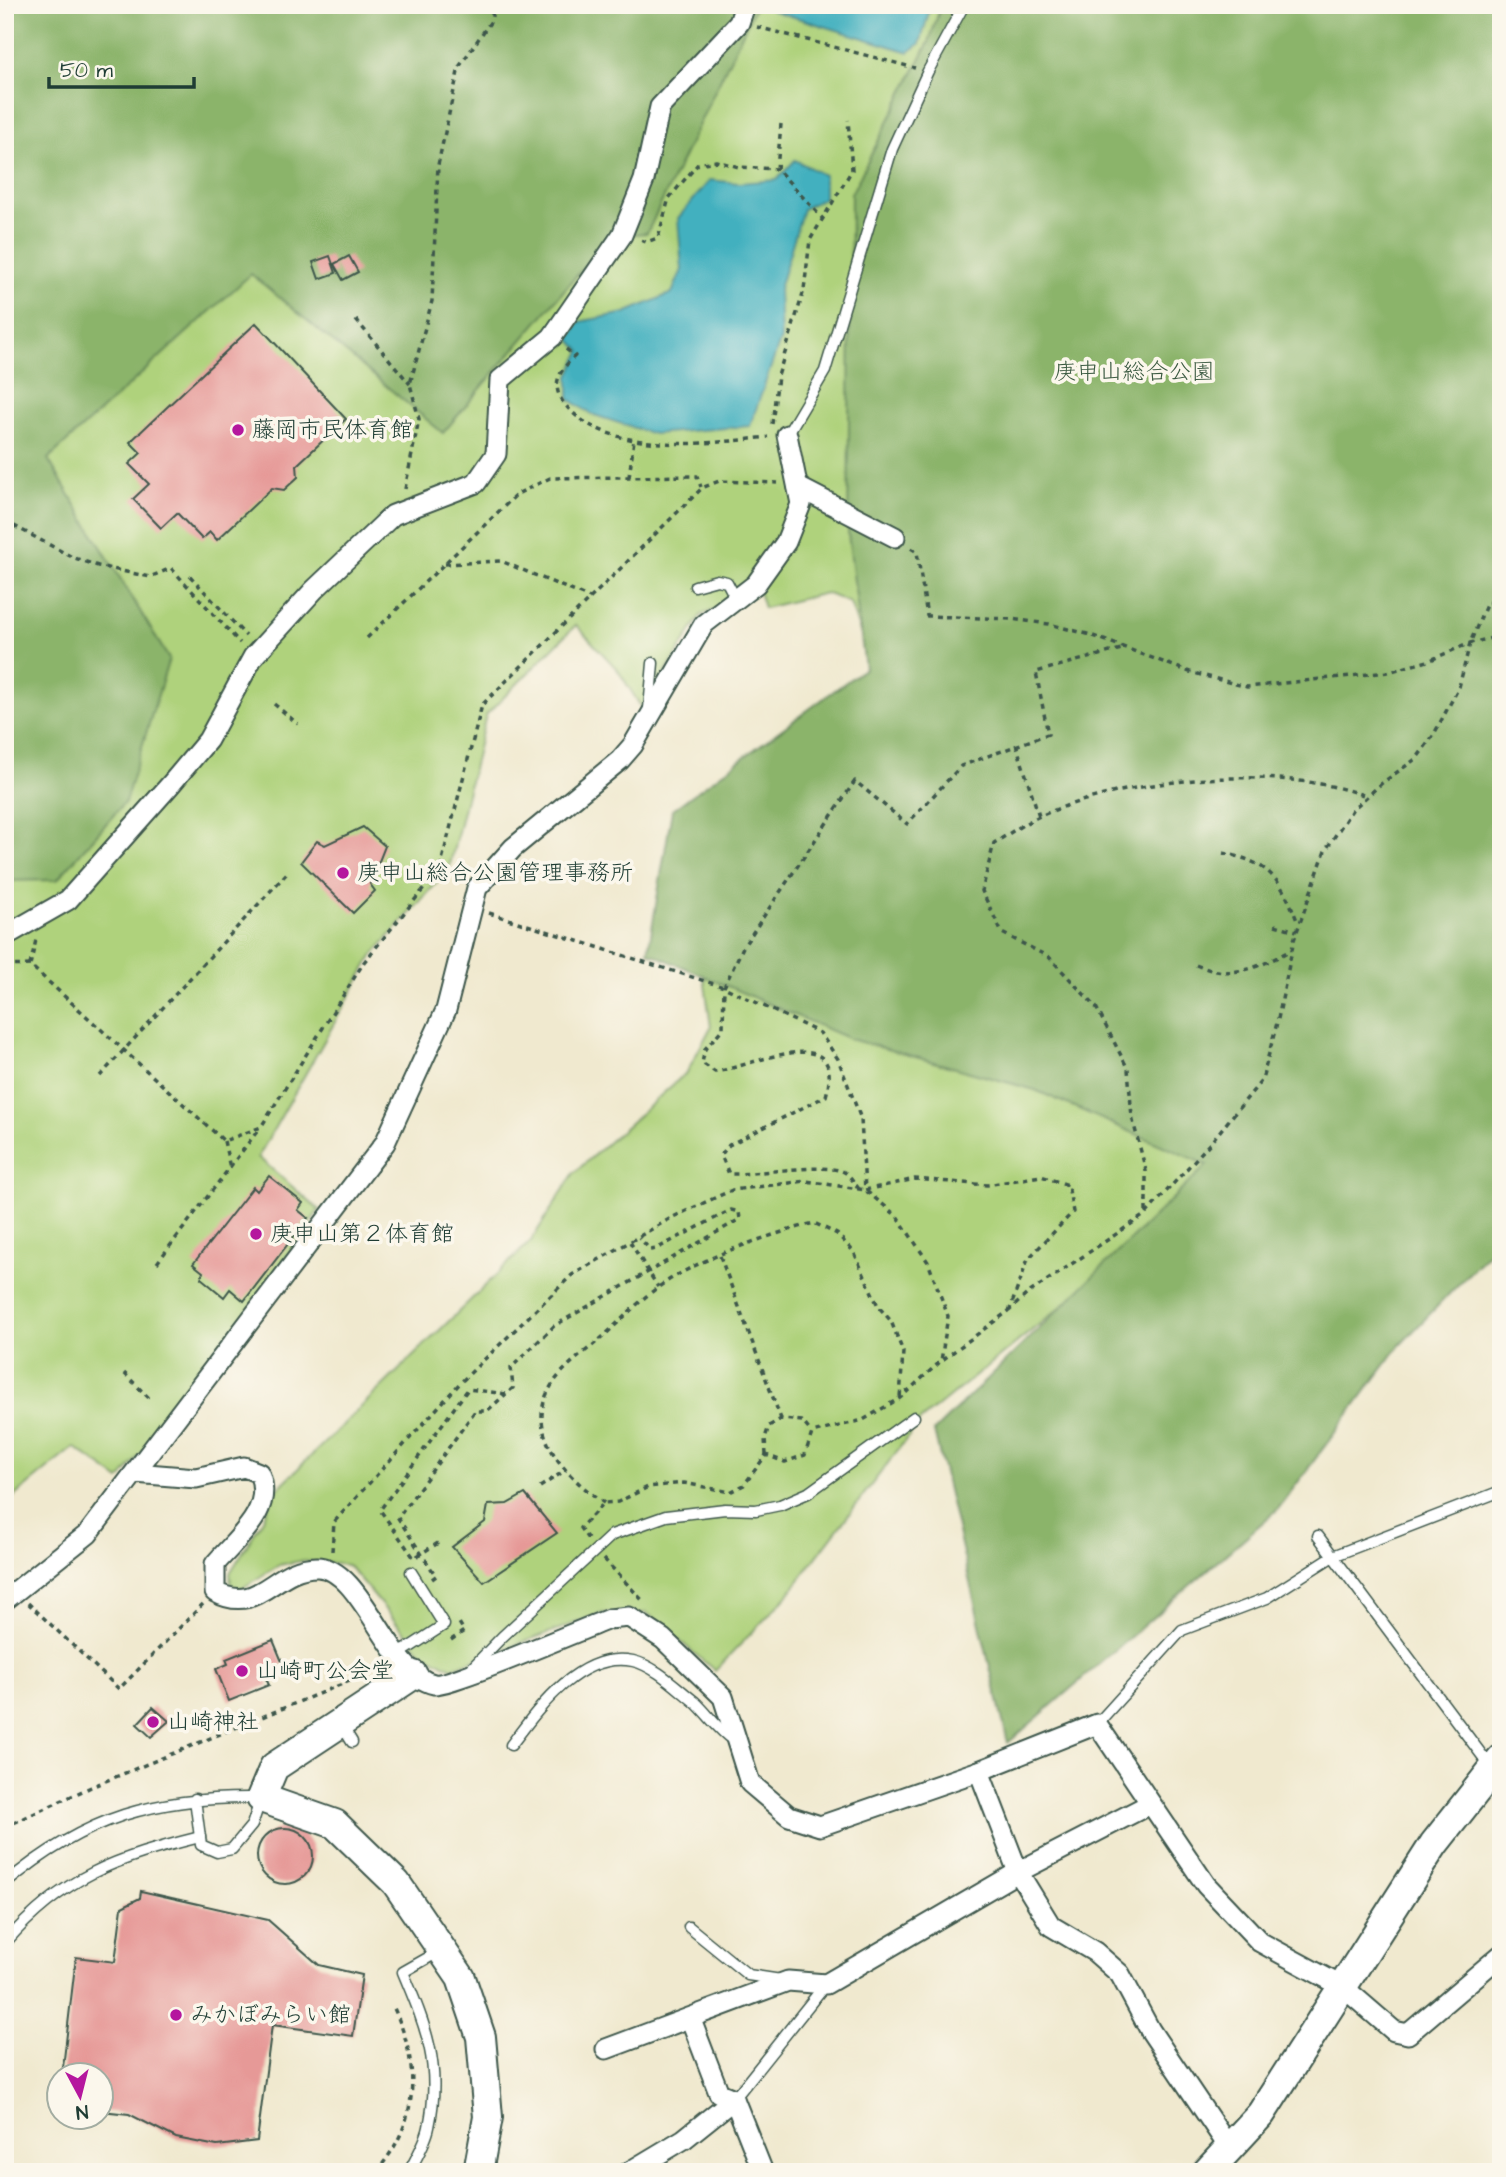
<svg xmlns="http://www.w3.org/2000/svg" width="1506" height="2177" viewBox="0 0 1506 2177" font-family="'Architects Daughter','Klee One',sans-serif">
<rect width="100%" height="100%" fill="#fbf7ec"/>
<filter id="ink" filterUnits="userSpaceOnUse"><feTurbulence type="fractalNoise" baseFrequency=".0143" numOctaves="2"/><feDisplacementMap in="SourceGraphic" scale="14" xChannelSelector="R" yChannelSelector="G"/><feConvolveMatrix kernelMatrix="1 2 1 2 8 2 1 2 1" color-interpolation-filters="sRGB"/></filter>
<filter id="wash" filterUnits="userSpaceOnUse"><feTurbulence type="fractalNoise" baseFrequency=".00686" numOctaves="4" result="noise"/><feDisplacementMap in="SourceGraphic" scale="28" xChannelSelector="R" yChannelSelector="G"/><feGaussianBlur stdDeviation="1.57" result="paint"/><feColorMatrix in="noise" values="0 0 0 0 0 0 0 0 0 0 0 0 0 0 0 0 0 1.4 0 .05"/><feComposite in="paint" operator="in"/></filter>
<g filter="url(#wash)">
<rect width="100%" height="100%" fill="#f0e9cf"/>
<!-- green -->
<polygon fill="#afd27b" stroke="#678858" stroke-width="2" points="5,5 1501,5 1501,633 1189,1203 920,1421 786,1597 715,1671 647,1613 603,1613 452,1668 421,1652 348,1565 301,1561 279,1565 241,1589 231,1585 230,1573 263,1519 274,1492 531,1241 574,1173 687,1072 711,1027 681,813 872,667 850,603 826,593 764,608 759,592 701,615 643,710 618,670 576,625 486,715 449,869 373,955 258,1157 319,1210 206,1372 120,1480 74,1447 5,1504"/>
<!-- forest -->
<g fill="#8bb46b" stroke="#557850" stroke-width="2">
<polygon points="5,5 756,5 647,233 610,236 443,433 251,274 48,459 169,659 125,802 57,880 5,881"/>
<polygon points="941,5 1501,5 1501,1240 1400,1345 1278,1509 1008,1743 934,1431 1207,1165 1035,1090 850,1039 648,952 672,810 865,668 848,534 851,194 929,42"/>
</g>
<!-- water -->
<g fill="#42b0bf" stroke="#30767a" stroke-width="2">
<polygon points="773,5 931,5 920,44 909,52 771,10"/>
<polygon points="795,160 824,175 824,198 803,209 779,289 781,338 750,426 653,434 591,414 569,399 569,376 581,351 570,339 579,322 625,313 672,293 682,270 678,218 710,180 738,183 777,180"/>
</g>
<g id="blocks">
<!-- building -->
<g fill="#e69997">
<polygon points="330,256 336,273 319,279 313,262"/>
<polygon points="349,256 358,272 343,280 334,264"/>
<polygon points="256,323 346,419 297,465 298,477 284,490 272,488 217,540 210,532 202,539 177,513 161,528 133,499 149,484 129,464 141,453 130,442"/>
<polygon points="363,827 385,846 370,884 375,891 353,913 301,862 317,841 325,845"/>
<polygon points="269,1176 303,1203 298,1210 308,1218 244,1301 230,1289 224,1297 201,1278 203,1272 193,1264 253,1187 257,1191"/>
<polygon points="525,1494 557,1533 484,1582 452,1547 485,1522 488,1505 507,1504"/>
<polygon points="273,1640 283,1664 263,1672 269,1685 229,1701 216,1669 228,1664 226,1659"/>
<polygon points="153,1707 169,1721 151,1737 137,1724"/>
<circle cx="285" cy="1856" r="28"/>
<polygon points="141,1891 268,1920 319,1965 362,1975 353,2036 272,2025 257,2141 217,2146 176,2138 129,2114 102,2111 102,2076 62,2076 76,1957 115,1962 122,1907 140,1898"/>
</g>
</g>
</g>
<g filter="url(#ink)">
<use href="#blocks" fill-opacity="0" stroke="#3e574b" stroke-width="2"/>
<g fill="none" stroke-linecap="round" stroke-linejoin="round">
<!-- lane casing -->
<g stroke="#3e574b" stroke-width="13">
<g id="lane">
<polyline points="787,435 825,371 892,149 928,71 964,5"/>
<polyline points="695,586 717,580 727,582 736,599"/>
<polyline points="649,709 653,663"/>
<polyline points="1318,1536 1490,1766"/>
<polyline points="399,1654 444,1625 411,1572"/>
<polyline points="470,1670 502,1637 612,1535 666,1516 725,1509 756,1510 780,1505 808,1493 914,1417"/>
<polyline points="341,1724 352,1742"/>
<polyline points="1097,1724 1182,1630 1267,1598 1333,1556 1501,1491"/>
<path d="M511 1745C538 1709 580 1650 633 1661 655 1666 677 1688 695 1702 708 1714 718 1730 733 1740"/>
<path d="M5 1884C85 1816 158 1796 261 1798L252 1825 232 1849 217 1852 201 1845 195 1799"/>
<polyline points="689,1927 748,1975 781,1980"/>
<path d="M5 1943C63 1876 116 1858 200 1837"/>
<polyline points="734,2099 825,1985"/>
<path d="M409 2172C416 2158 426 2142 429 2127 442 2065 426 2027 403 1972L440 1951"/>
</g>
</g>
<!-- street casing -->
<g stroke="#3e574b" stroke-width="23">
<g id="street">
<polyline points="798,487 895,537"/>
<polyline points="5,936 68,900 171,784 208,740 253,657 314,590 393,515 476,483 496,454 500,380 552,337 622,235 644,180 660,107 739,23 745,5"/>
<path d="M135 1473 196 1478 244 1467 259 1473C275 1510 237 1538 215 1564V1592C260 1616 273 1567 317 1567 362 1567 389 1675 434 1684 447 1687 585 1628 609 1619L629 1617 663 1639 723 1697 750 1783 789 1816 820 1826 979 1771 1097 1724 1206 1885 1260 1942 1343 1987 1394 2031 1408 2034 1501 1955"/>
<polyline points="5,1600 88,1534 385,1143 446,1010 477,888 513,848 620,760 633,745 704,624 756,584 786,542 801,504 787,435"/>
<polyline points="979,1771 1018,1872 1051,1926 1095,1952 1120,1974 1150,2030 1230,2149"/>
<polyline points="691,2020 719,2093 734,2099 763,2172"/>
<polyline points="606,2049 788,1981 826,1984 1018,1872 1150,1804"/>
<polyline points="629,2172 684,2139 734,2099"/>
</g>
</g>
<!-- secondary casing -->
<g stroke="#3e574b" stroke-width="32">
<g id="secondary">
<polyline points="413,1675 274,1767 261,1798 335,1824 396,1883 461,1978 481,2037 488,2117 478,2172"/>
<polyline points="1207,2172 1261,2114 1434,1844 1501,1759"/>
</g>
</g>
<!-- path -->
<g stroke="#3e574b" stroke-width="3.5" stroke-dasharray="5 5" stroke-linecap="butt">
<polyline points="757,27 915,68"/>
<polyline points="781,124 777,169 823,219"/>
<polyline points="641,240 646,242 658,238 669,198 698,164 716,161 739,167 777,169"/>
<polyline points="356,320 410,384"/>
<path d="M566 349 575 356C561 369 550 384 563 402 605 457 707 444 768 437"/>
<polyline points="772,424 778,376 804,290 810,240 852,170 848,120"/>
<polyline points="629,477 634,440"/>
<polyline points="405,489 419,419 410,384 432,301 438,165 459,67 491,21 494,5"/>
<polyline points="5,521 72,557 98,566 150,577 171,568 240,643"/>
<polyline points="911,548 917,552 927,616 1011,619 1049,624 1091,635 1190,672 1247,687 1388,672 1428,661 1470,643 1501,636"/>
<polyline points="445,564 501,561 590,598"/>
<polyline points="190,576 246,636"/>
<polyline points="367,638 517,494 550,478 697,476 701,487"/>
<polyline points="274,704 298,724"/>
<polyline points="1016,744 1039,816"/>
<path d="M1223 853C1270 862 1282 881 1298 923"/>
<polyline points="440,868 482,705 702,488 719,481 778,483"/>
<polyline points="489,913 724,987 820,1033 838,1059 861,1119 865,1190 915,1179 987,1185 1041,1176 1068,1185 1073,1212 1028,1259 1010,1309"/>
<polyline points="1275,925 1297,931"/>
<polyline points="30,965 36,940"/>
<path d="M1196 965C1232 980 1258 968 1291 950"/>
<polyline points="5,966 30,965 224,1141 261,1127 364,962 440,869 460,879"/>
<polyline points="100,1076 288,872"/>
<polyline points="224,1141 230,1168"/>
<path d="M859 1189C855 1184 850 1175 844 1172 824 1162 756 1175 729 1174L721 1155 729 1145 826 1096C848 1018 750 1067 715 1072L702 1063 705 1049 723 1028 724 987 743 947 855 781 907 824 961 766 1048 734 1036 672 1125 648"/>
<path d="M1146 1212V1171L1132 1117 1128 1069 1096 1007 1049 957 1002 933 982 891 994 843C1009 834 1024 823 1040 816 1127 778 1277 763 1366 796"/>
<polyline points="630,1242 658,1287"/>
<polyline points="720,1256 781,1419"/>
<polyline points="157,1263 259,1129"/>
<polyline points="124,1373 149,1398"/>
<polyline points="766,1455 765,1438 769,1426 781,1419 802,1421 811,1432"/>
<polyline points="540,1487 566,1470"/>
<path d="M604 1503C577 1484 541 1453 542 1415 543 1381 575 1360 598 1341 618 1324 636 1303 657 1288 699 1258 765 1236 814 1223L837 1234 854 1252 878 1306 891 1321 903 1352 900 1398"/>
<polyline points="588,1539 580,1528 604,1503 618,1502 648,1487 684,1483 730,1492 744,1485 766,1455 785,1462 805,1455 812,1433 863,1420 900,1398 941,1361 1010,1310 1027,1294 1146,1214 1211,1142 1262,1080 1278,1019 1294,940 1325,851 1352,810 1382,783 1417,758 1433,736 1459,687 1470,643 1486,605 1501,595"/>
<polyline points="438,1543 414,1558 380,1510 468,1389 506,1394 513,1388 511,1368 554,1326 740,1219 739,1212 731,1210 656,1249 650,1250 639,1237"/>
<polyline points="332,1551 334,1522 461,1382 572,1275 673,1217 732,1190 806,1181 865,1190 897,1216 928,1262 948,1316 941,1361"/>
<polyline points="604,1559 644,1602"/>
<polyline points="432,1579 436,1576 398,1518 475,1411 487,1411 506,1394"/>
<polyline points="28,1603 119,1689 203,1604"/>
<polyline points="451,1640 464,1631 458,1621"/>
<polyline points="5,1827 91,1787 374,1671"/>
<path d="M376 2172C421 2120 420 2065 393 2006"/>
</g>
<!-- lane -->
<use href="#lane" stroke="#fff" stroke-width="10"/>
<!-- street -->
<use href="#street" stroke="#fff" stroke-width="19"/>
<!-- secondary -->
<use href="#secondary" stroke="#fff" stroke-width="28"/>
</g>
</g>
<!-- markers -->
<g fill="#b5179e" stroke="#fbf7ec" stroke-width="2.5">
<circle cx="238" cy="430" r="7"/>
<circle cx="343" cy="873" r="7"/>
<circle cx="256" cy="1234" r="7"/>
<circle cx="242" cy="1671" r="7"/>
<circle cx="153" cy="1722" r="7"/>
<circle cx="176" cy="2015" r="7"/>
</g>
<g text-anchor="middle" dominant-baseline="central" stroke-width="7" stroke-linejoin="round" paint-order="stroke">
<!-- park labels -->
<g font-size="23" fill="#3c5b42" stroke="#fbf7ec">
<text x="1134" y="372">庚申山総合公園</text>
</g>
<!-- poi labels -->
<g font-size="23" fill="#1f3d34" stroke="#fbf7ec" text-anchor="start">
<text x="252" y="430">藤岡市民体育館</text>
<text x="357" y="873">庚申山総合公園管理事務所</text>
<text x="270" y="1234">庚申山第２体育館</text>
<text x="256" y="1671">山崎町公会堂</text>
<text x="167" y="1722">山崎神社</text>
<text x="190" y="2015">みかぼみらい館</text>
</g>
</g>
<!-- margin -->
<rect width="1506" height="2177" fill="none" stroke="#fbf7ec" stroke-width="28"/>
<!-- north arrow -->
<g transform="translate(80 2096) rotate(173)"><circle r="33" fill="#fbf7ec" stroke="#a3ada2" stroke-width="2"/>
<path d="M0-5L12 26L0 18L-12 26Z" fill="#b5179e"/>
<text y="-10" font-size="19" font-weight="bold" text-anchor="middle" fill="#1f3d34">N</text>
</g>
<!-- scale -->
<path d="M49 77v10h145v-10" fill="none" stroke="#1f3d34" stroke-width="3.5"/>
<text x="60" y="77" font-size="21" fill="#1f3d34" stroke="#fbf7ec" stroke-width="5" paint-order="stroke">50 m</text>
</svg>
